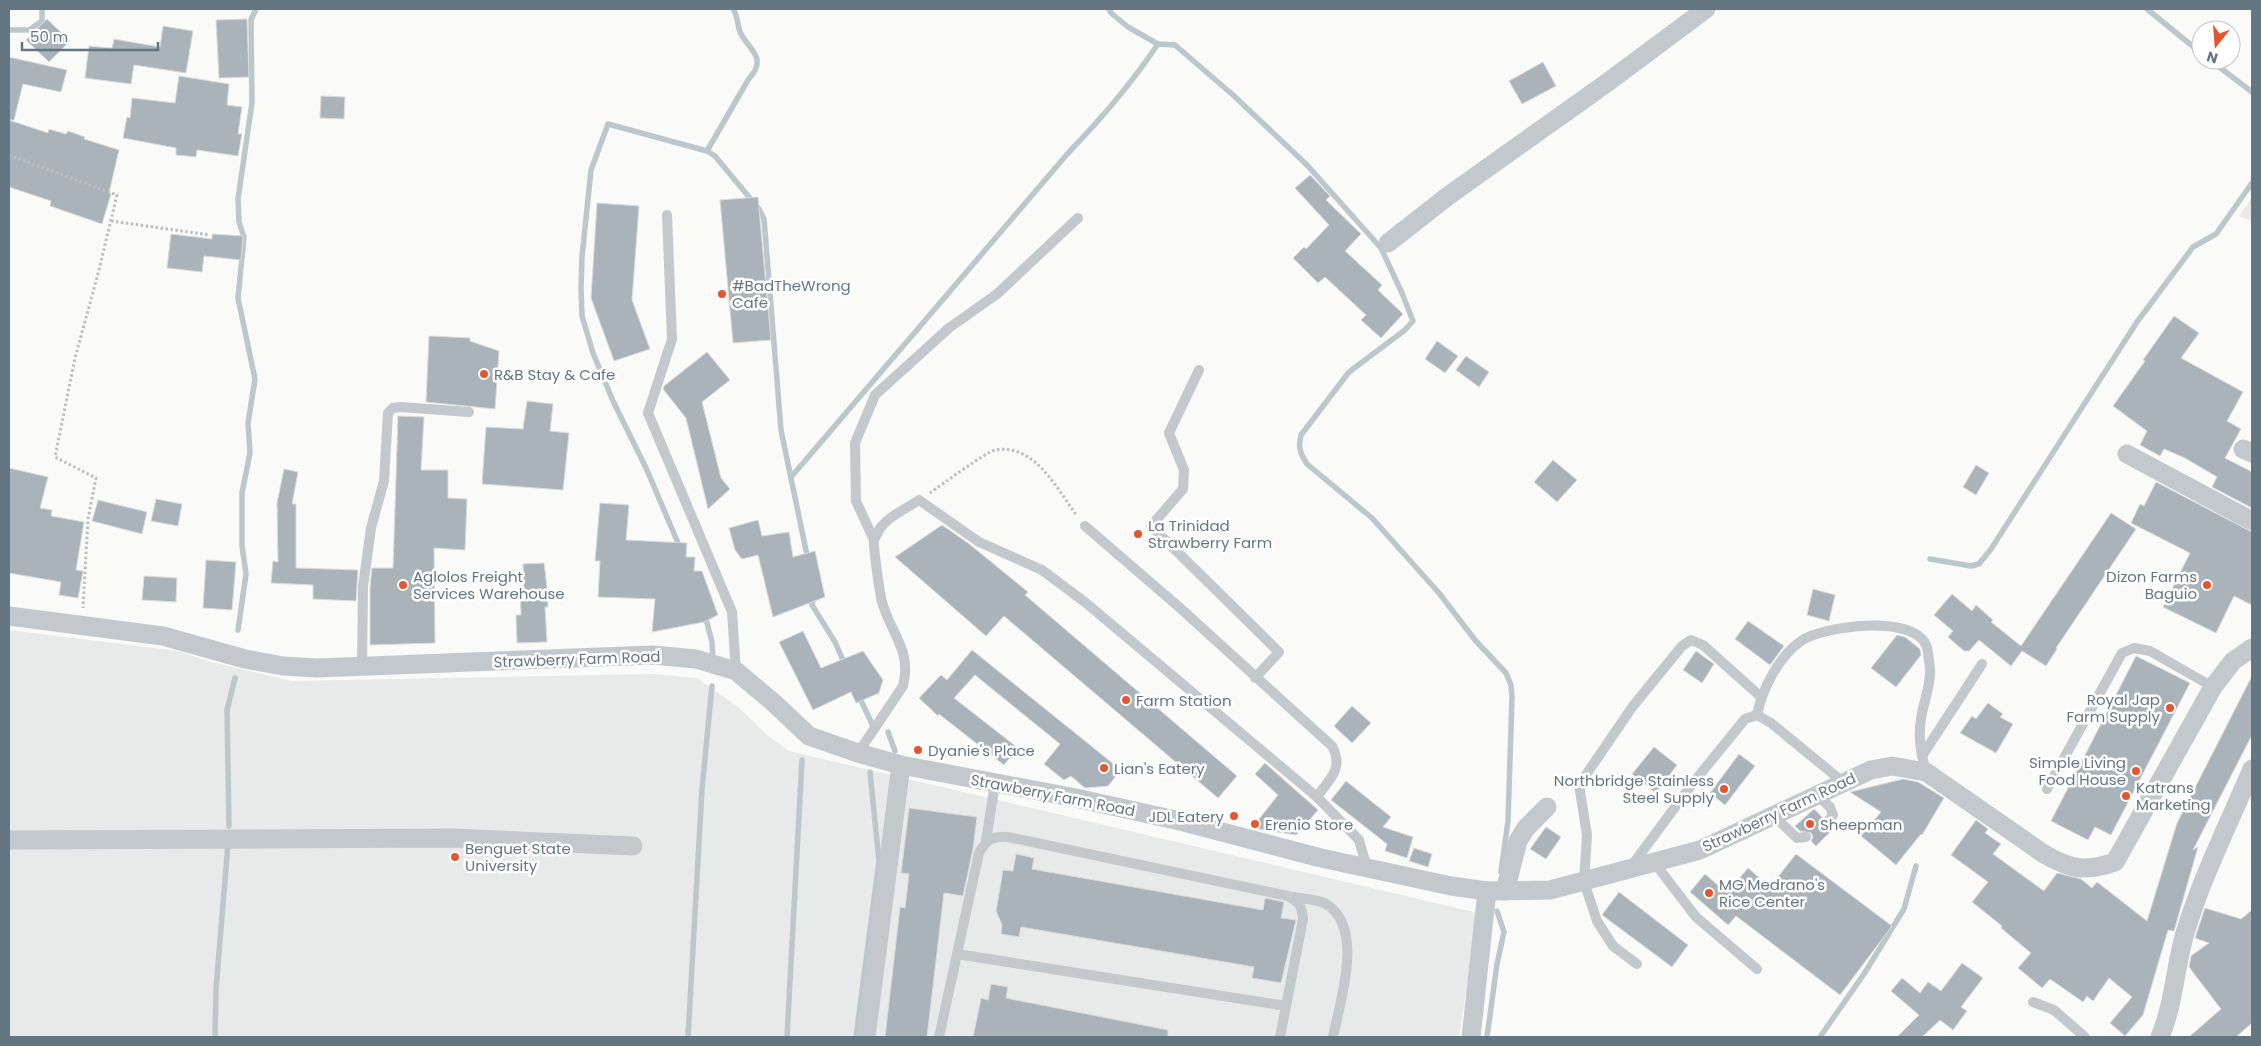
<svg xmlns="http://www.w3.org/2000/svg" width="2261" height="1046" viewBox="0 0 2261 1046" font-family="Poppins,sans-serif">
<rect width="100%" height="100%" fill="#fafaf8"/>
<!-- built -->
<g fill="#e8e9e9">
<polygon points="2252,197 2252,221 2239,216"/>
<polygon points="9,630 178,651 207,661 292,681 653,674 697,678 738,707 766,734 789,751 1478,913 1459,1037 9,1037"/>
</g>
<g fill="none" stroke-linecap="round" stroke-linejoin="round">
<!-- stream -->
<g stroke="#bbc7cb" stroke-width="5.5">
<path d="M1109 9 1111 13 1128 27 1158 44 1175 45 1233 95 1307 165 1381 248 1402 293 1413 321 1405 330 1349 372 1301 435C1298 448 1300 453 1307 464L1372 518 1439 593 1475 640 1506 673 1511 685 1512 697 1508 821 1501 872"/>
<polyline points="2147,9 2201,53"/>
<polyline points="9,30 29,30 42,21 42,9"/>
<polyline points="2210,60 2252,92"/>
<path d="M707 151 748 80C769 57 749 51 740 32 737 24 738 16 733 9"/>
<path d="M792 476 1069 152C1102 118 1131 84 1158 44"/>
<polyline points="681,550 647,470 613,401 593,353 582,316 581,289 582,257 591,170 608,124 707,151 715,156 759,209 764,219 781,430 808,560"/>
<polyline points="1930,559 1971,566 1979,564 1991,549 2137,322 2193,247 2216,234 2252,183"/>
<polyline points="814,596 812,605 835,642 845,665"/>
<polyline points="705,615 712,642 713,661"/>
<polyline points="238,630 246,574 242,546 242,493 250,453 248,423 255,379 238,298 244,237 239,222 238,199 252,103 251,20 256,9"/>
<polyline points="858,694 872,724"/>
<polyline points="888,732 895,751"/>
<polyline points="229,826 227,710 235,678"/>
<polyline points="215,1037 216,989 228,844"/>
<polyline points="688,1037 702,789 712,686"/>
<polyline points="787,1037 802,760"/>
<polyline points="856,1037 879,861 870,772"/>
<polyline points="1487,1037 1497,964 1504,932 1497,911"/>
<polyline points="1820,1037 1864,974 1904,909 1916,866"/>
</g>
</g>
<!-- building -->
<g fill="#aab3b9" stroke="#dcdcda">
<polygon points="47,19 70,41 49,62 26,40"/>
<polygon points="247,19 249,77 219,78 216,20"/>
<polygon points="163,26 193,31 186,73 134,65 131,84 85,78 89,46 112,48 114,39 160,47"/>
<polygon points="9,57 67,70 61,92 23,84 14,120 9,120"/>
<polygon points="1543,62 1556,86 1522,104 1509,81"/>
<polygon points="179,76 229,84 227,105 242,107 238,134 242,134 238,156 197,150 196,157 176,155 176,148 123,138 127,117 130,118 132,98 175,103"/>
<polygon points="321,96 345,97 344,119 320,118"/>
<polygon points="9,120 48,133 49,129 66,134 68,131 85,137 84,139 119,150 109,193 111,194 102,224 50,206 51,201 9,187"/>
<polygon points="1310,175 1330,196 1326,200 1361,234 1345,251 1382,285 1378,290 1403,314 1381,338 1361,320 1366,315 1325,277 1318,283 1293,258 1304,247 1306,249 1329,225 1295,188"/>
<polygon points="758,197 771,340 733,343 720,200"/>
<polygon points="597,203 639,206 632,300 650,349 614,361 591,298"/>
<polygon points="171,234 212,239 212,234 243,236 241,260 204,256 202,272 167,268"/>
<polygon points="2174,316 2199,333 2181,358 2243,392 2227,421 2241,429 2225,458 2252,472 2252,508 2212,487 2217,477 2185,458 2164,449 2160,456 2140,445 2147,431 2113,406 2145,361 2143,360"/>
<polygon points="429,336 470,338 470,341 499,351 495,409 426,402"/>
<polygon points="1437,341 1458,356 1445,373 1425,359"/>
<polygon points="707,352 730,380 702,402 721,478 730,489 708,509 686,418 663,389 664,386"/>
<polygon points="1466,356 1489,372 1479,387 1456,370"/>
<polygon points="527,401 553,404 550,431 569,433 563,490 482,484 486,427 523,429"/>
<polygon points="398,416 424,417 421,470 448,470 448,498 467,499 465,550 434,548 435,643 370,645 370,587 372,568 393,568"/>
<polygon points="1553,460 1577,480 1557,502 1534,482"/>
<polygon points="1976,465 1989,473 1976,495 1963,487"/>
<polygon points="9,468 48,477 40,508 52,510 51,516 84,522 76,570 83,571 78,598 59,595 61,582 9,573"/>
<polygon points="284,469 298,472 292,504 296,504 296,568 358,570 356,601 313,599 313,585 271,583 273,561 278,562 277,503"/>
<polygon points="2156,482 2252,532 2252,605 2234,596 2216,633 2163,607 2190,553 2131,523 2140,504 2144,506"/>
<polygon points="156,499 182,504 178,526 151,521"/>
<polygon points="98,500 147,512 142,534 92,521"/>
<polygon points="600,503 629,505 626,540 687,543 686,557 695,557 694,571 702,571 718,615 704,622 652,632 655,599 598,597 600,561 595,561"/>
<polygon points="2111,513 2136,529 2056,648 2057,649 2046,666 2022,651 2011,666 1979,640 1969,651 1964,651 1948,637 1953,631 1934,615 1952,594 1972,611 1976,605 1993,620 1991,622 2021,646"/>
<polygon points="758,520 762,536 789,532 793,557 815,551 825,597 773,617 758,555 742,559 735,550 729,528"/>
<polygon points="942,525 968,543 1028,592 1025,595 1237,776 1218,798 1004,616 986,636 895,557"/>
<polygon points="206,560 236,562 232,610 203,608"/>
<polygon points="544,563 547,587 548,607 545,607 547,642 517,643 516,615 521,615 520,588 524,588 523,564"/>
<polygon points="144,576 177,578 176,602 142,600"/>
<polygon points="1813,589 1835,595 1829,621 1807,615"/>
<polygon points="1748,621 1784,646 1770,665 1735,639"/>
<polygon points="803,631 821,668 863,651 883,680 879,693 856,703 851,692 813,710 779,642"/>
<polygon points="1897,635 1905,637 1920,649 1921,655 1896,687 1871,668"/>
<polygon points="972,650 1121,770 1108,786 1085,788 1071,776 1064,780 1044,764 1060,744 975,675 954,698 1018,748 1004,765 939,714 938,716 919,698 941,675 947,680"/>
<polygon points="1696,651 1714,664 1702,683 1683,670"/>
<polygon points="2136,656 2190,683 2111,835 2095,827 2088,840 2051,821"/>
<polygon points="2252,676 2252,735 2193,850 2198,847 2174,931 2168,930 2143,1015 2125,1036 2110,1023 2132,997 2109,978 2093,1001 2087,996 2083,1002 2050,979 2042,988 2018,968 2031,953 2001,928 2002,926 1972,902 1988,882 1951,855 1976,820 1988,829 1985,833 2001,844 1993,854 2044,891 2057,873 2081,879 2092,888 2097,882 2147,921 2177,823"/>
<polygon points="1988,703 2003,714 2000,717 2013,724 1996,753 1960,733 1972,716 1976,719"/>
<polygon points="1352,706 1371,723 1352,743 1334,726"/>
<polygon points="1654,747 1677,765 1656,793 1632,774"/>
<polygon points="1739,754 1755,766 1725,805 1710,793"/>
<polygon points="1265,763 1318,810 1296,835 1252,828 1278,795 1255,774"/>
<polygon points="1903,779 1918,782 1944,798 1922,835 1921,834 1896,865 1861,836 1881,812 1850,792"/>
<polygon points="1346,781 1391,817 1383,827 1413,837 1407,858 1385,851 1387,844 1331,800"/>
<polygon points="909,808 977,817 973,849 963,896 944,893 927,1037 885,1037 900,907 905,908 909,874 901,873"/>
<polygon points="1814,809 1822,817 1823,826 1834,828 1816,846 1811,841 1813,837 1811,833 1800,831 1795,826"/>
<polygon points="1546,827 1561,837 1546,859 1530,849"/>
<polygon points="1414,848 1432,854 1428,867 1409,861"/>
<polygon points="1016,854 1034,858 1032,869 1263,910 1265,898 1284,902 1281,918 1296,920 1281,983 1252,978 1254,967 1021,927 1019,937 1001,934 1002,925 996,911 1003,870 1013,871"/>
<polygon points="1796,854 1892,926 1840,995 1736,916 1728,925 1690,892 1705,874 1727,893 1748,868 1770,887"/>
<polygon points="1619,892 1688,945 1672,967 1602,915"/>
<polygon points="2205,908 2241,919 2252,910 2252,1023 2236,1037 2189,1037 2221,1009 2189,967 2191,956 2209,943 2195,938"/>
<polygon points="1962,963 1983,978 1961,1007 1967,1011 1953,1030 1940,1020 1922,1037 1897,1037 1919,1015 1891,991 1902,978 1920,993 1928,982 1941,991"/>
<polygon points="991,984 1008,987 1006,998 1168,1030 1168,1037 973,1037 981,998 988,1000"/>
</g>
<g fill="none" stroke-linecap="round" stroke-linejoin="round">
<!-- path -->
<g stroke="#bbbfc2" stroke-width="3" stroke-dasharray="2.5 2.5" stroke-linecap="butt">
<polyline points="9,155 117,195 98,274 75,358 55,457 96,478 88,519 83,608"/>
<polyline points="111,221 210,235"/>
<path d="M930 493C941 485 986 452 995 450 1035 443 1057 489 1077 516"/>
</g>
<!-- service -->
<g stroke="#c3c8cc" stroke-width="10">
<polyline points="667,215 672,339 648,413 732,612 736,671"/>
<polyline points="1199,370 1169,433 1184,470 1183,489 1151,526 1279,652 1255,678"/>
<path d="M1085 526 1179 607 1332 746C1344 769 1330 778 1317 797"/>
<polyline points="874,540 856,501 855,443 875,395 949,328 997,294 1078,218"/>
<polyline points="362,667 363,586 371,528 384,481 388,413 393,408 400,407 469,412"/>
<path d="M1757 715C1762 690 1778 657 1801 641 1823 626 1912 614 1926 645 1928 649 1928 655 1929 660 1933 682 1924 698 1921 719 1918 738 1921 754 1926 772"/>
<path d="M858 753 903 686C912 650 891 634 882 602 880 595 873 546 874 540 875 538 878 533 879 530 888 516 906 509 919 500L979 542 1042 570 1086 603 1317 797 1359 840 1367 868"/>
<polyline points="1922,756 1982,664"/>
<polyline points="2047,789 2122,653 2134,648 2150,651 2213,687"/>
<polyline points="1817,795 1830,807 1833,815 1828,821"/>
<polyline points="1774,816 1797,838 1806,837"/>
<polyline points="986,841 995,783"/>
<polyline points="1653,861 1696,917 1757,969"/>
<polyline points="1630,868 1693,783 1745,719 1757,715 1771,723 1843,782"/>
<path d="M1293 897C1302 899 1318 899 1326 904 1365 927 1340 1002 1333 1037"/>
<path d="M957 954 979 853C986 840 992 836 1008 837L1288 896C1299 902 1302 906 1303 919L1286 1006"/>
<polyline points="1637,964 1613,946 1597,921 1584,882 1587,835 1579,785 1633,706 1682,646 1691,640 1703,645 1761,697"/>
<polyline points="2033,1002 2054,1010 2085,1037"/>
<polyline points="939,1037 957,954 1286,1006 1280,1037"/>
</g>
<!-- minor -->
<g stroke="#c3c8cc" stroke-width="19">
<polyline points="1388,243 1448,196 1608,82 1706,9"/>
<polyline points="2243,449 2252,453"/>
<polyline points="2127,454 2252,521"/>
<path d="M9 616 163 636 245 659 283 666 317 668 653 655 696 659 736 671 774 703 809 736 858 753 901 765 1076 798 1180 821 1321 858 1451 886 1487 891 1550 890 1700 850 1871 770 1892 766 1926 772 2044 854C2072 870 2085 872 2115 862L2213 687 2233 661 2252 648"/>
<polyline points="9,840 454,838 633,846"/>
<polyline points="1505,891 1518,841 1526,828 1547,807"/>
<polyline points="866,1037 901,765"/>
<polyline points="1471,1037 1487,891"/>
<path d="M2160 1037C2174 1004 2175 967 2185 933 2202 877 2229 823 2252 769"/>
</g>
</g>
<!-- markers -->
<g fill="#e4572e" stroke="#fff" stroke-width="2">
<circle cx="722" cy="294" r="5"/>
<circle cx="484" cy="374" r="5"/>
<circle cx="1138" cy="534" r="5"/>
<circle cx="403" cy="585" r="5"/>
<circle cx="2207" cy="585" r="5"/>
<circle cx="1126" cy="700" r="5"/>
<circle cx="2170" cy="708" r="5"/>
<circle cx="918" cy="750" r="5"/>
<circle cx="1104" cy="768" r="5"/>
<circle cx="2136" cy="771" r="5"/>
<circle cx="1724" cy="789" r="5"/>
<circle cx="2126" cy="796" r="5"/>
<circle cx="1234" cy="816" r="5"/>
<circle cx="1255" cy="824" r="5"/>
<circle cx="1810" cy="824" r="5"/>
<circle cx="455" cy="857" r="5"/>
<circle cx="1709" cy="893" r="5"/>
</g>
<g text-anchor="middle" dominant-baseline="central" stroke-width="5" stroke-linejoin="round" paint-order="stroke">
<!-- poi labels -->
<g font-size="15" fill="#657683" stroke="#fff" text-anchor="start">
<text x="732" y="285">#BadTheWrong<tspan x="732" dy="17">Cafe</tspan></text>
<text x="494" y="374">R&amp;B Stay &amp; Cafe</text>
<text x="1148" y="525">La Trinidad<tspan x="1148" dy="17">Strawberry Farm</tspan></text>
<text x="413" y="576">Aglolos Freight<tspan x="413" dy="17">Services Warehouse</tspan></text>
<text x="2197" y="576" text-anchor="end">Dizon Farms<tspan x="2197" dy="17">Baguio</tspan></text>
<text x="2160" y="699" text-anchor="end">Royal Jap<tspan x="2160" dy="17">Farm Supply</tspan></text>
<text x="1136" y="700">Farm Station</text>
<text x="928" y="750">Dyanie's Place</text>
<text x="2126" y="762" text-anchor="end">Simple Living<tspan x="2126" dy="17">Food House</tspan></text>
<text x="1114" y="768">Lian's Eatery</text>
<text x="1714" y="780" text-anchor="end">Northbridge Stainless<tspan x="1714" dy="17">Steel Supply</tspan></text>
<text x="2136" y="787">Katrans<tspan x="2136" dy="17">Marketing</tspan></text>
<text x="1224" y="816" text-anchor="end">JDL Eatery</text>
<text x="1265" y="824">Erenio Store</text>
<text x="1820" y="824">Sheepman</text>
<text x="465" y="848">Benguet State<tspan x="465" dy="17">University</tspan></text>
<text x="1719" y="884">MG Medrano's<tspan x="1719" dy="17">Rice Center</tspan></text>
</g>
<!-- street labels -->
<g font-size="15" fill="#657683" stroke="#fff">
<text transform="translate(577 659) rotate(-2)">Strawberry Farm Road</text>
<text transform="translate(1053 795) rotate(11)">Strawberry Farm Road</text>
<text transform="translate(1779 812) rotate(-25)">Strawberry Farm Road</text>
</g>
</g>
<!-- border -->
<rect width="2261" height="1046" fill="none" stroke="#657683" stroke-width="20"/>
<!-- north arrow -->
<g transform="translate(2216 45) rotate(197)"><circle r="24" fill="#ffffff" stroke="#c1c8cd"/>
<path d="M0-4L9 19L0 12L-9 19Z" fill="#e4572e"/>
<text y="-8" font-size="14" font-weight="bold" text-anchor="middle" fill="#657683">N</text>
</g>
<!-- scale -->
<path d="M22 42v8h136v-8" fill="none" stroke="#657683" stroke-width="2.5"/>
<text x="30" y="42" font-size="15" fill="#657683" stroke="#ffffff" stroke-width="4" paint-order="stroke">50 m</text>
</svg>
